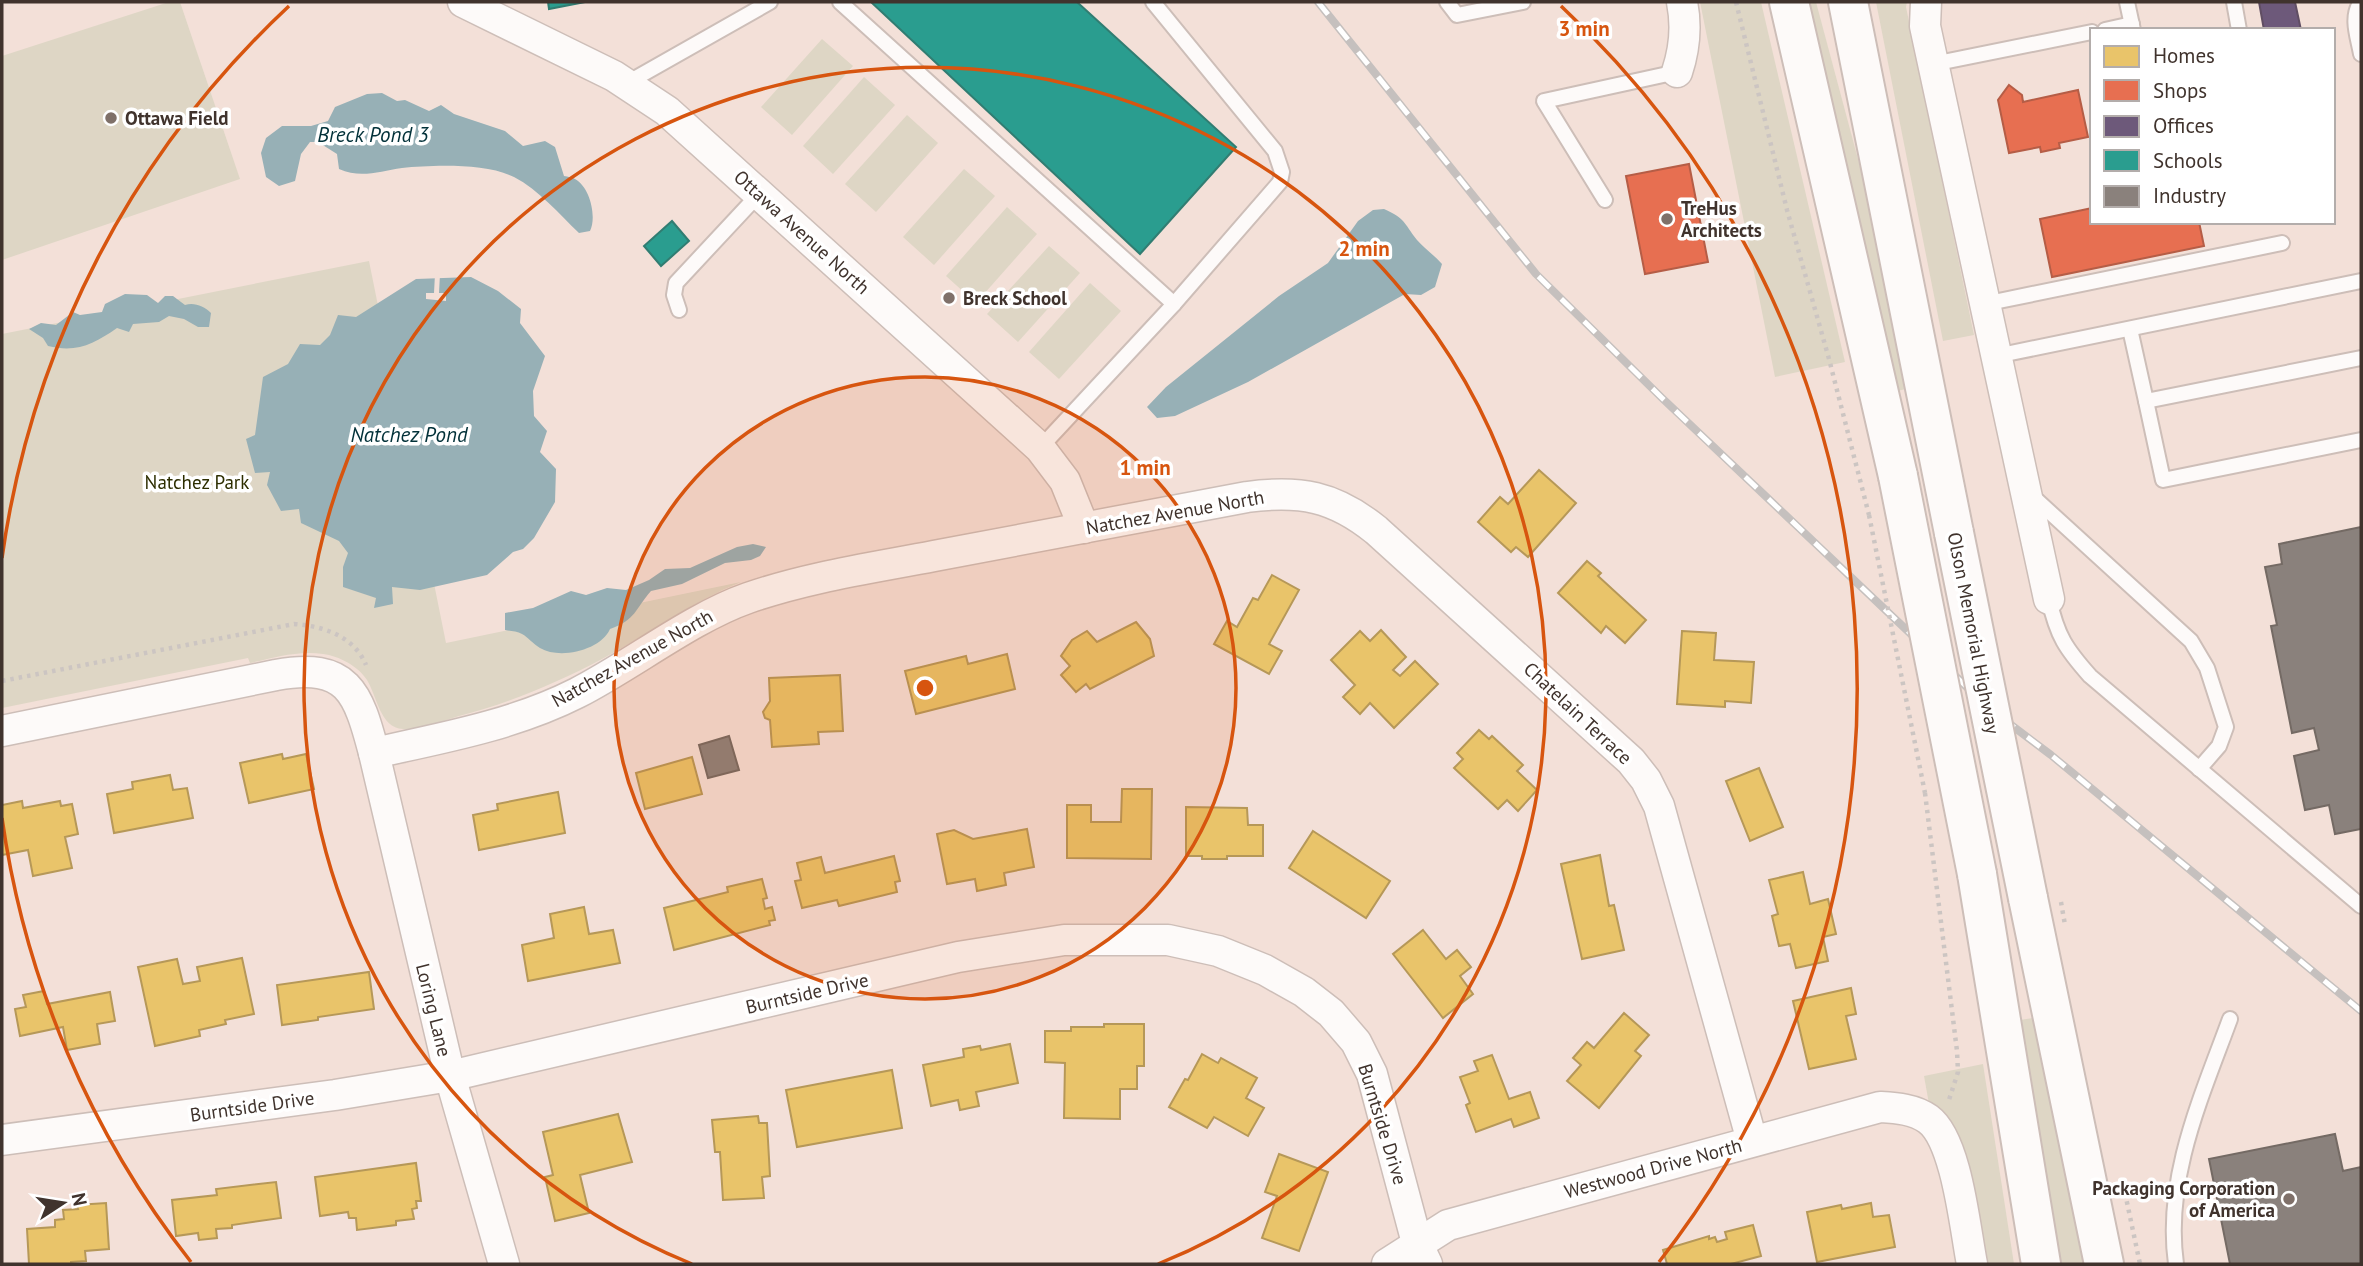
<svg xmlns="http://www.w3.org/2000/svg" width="2363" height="1266" viewBox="0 0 2363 1266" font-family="'PT Sans',sans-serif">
<rect width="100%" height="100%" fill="#f3e0d8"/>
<!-- green -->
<g fill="#ded6c5">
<polygon points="169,2 180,2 240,179 2,260 2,56"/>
<polygon points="1700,2 1761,2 1845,362 1775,377"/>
<polygon points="1807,2 1816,2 1870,204 1906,389 1897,391"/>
<polygon points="1876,2 1907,2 1906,7 1974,335 1943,341"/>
<polygon points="822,39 853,66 792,135 761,107"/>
<polygon points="864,77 895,105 833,174 803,146"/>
<polygon points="907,115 938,143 876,212 845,184"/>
<polygon points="964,169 995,196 934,265 903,237"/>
<polygon points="1007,207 1037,234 976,303 946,276"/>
<polygon points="1049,246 1080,273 1018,342 987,314"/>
<path d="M369 261 446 643 741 582C691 602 649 634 602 659 557 683 509 703 459 716 442 721 421 730 403 729 380 728 377 696 367 680 358 666 339 656 323 654 298 650 273 658 250 663L248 658 2 708V334Z"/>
<polygon points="1090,283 1121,311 1059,379 1029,352"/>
<polygon points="2033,1018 2087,1264 2060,1264 2020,1020"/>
<polygon points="1983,1064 2014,1264 1984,1264 1929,1104 1924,1076"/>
</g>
<!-- water -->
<g fill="#97b0b6">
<path d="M382 93 397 101 405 100 429 111 441 105 454 114 505 131 523 146 545 141 555 147 564 176C568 177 572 177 575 179 590 187 597 217 590 231L579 233C559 214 539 190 514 177 486 163 433 165 402 168 380 171 361 179 339 169L337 154 318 142H310L301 154 295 181 279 186 266 177 261 153 266 138 282 126H311L328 121 335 107 367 94Z"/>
<path d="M1384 209C1406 219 1403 222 1417 240 1424 248 1434 255 1442 264L1435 287 1421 295 1405 294 1248 382 1175 416 1157 418 1147 407 1166 387 1279 296 1328 263 1358 221 1373 210Z"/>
<polygon points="471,277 498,291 521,309 520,323 545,356 533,391 534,416 547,431 540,452 556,469 555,502 534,538 523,549 513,552 487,575 420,590 392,587 393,604 374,608 376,598 343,587 343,567 348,553 339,541 301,523 299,509 281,511 267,485 270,472 255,473 246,439 255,435 263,377 288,364 300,344 320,345 330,335 338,315 356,317 416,279"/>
<path d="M125 294 147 295 158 303 165 296H173L185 305C194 302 204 306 211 313L209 327H198L184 319 169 316 159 322 133 324 129 332 117 328C94 344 77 353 48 346L43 338 29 329 41 323 56 325 73 312 80 315 102 312 105 304Z"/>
<path d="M753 544 766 547 760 556 751 560 725 563 682 584 651 591C635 609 636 620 610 629 601 650 560 660 540 648 533 644 528 637 522 634 517 631 510 631 505 630V613L533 608 571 591 586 595 607 588 626 590 649 580 665 569 690 568 737 547Z"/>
</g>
<!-- pier -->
<polygon fill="#f3e0d8" points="435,274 440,274 439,293 446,293 446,301 426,299 426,293 434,293"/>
<!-- homes -->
<g fill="#e9c46a" stroke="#b69858" stroke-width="2">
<polygon points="1539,470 1576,503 1528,557 1516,547 1511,552 1478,522 1500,497 1508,504"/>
<polygon points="1587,561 1601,573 1598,576 1646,620 1625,643 1606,626 1601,633 1558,593"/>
<polygon points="1272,575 1299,590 1269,644 1282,651 1269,674 1214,644 1227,621 1237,627 1253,598 1258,600"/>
<polygon points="1136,622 1150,639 1154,656 1090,689 1086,684 1076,692 1061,675 1070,666 1061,656 1072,640 1087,631 1097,642"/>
<polygon points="1381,630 1406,657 1393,670 1400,676 1415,661 1438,684 1394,728 1370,703 1360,714 1343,697 1355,685 1331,660 1360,631 1370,641"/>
<polygon points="1682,631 1716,633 1714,660 1754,662 1751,703 1725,701 1725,707 1677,704"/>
<polygon points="1007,654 1015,689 916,714 905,671 966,656 968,664"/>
<polygon points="840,675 843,731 818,732 819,744 772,747 770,720 765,718 763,712 770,701 769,678"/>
<polygon points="1479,730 1489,739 1492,736 1523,765 1517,771 1537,790 1518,811 1507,800 1498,809 1454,768 1463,759 1457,753"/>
<polygon points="282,754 283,759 306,754 314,789 249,803 240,763"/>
<polygon points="692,757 702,794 645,809 636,773"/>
<polygon points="1759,768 1783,827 1750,841 1726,781"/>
<polygon points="170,775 173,790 187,788 193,818 114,833 107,794 133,789 132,782"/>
<polygon points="1122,789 1152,789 1151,859 1067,858 1067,805 1091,805 1091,822 1121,822"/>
<polygon points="558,792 565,833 479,850 473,815 498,810 497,804"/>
<polygon points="22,801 23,808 60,801 61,806 72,804 78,834 65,837 72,868 33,876 28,850 2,855 2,805"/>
<polygon points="1186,807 1247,808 1248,825 1263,825 1263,856 1227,856 1227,859 1202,859 1202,856 1186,856"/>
<polygon points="1027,829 1034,867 1004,873 1006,885 977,891 975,879 947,884 937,834 954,830 973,839"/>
<polygon points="1313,831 1390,881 1366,918 1289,868"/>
<polygon points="1600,855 1609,906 1614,905 1624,950 1582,959 1561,864"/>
<polygon points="894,856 900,881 895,882 897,892 839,906 837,900 802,908 795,881 801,880 797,863 821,857 825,873"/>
<polygon points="1803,872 1810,904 1828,899 1836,934 1823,937 1828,961 1796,968 1790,944 1779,946 1772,916 1778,914 1769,880"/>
<polygon points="762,879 767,898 763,899 765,909 772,907 775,920 769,921 770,925 674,950 664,908 728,892 727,887"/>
<polygon points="584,907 589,934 613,930 620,963 528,981 522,945 554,938 550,914"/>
<polygon points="1423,930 1446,959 1457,950 1471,967 1460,976 1473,994 1443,1018 1393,954"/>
<polygon points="242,958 254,1014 225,1020 226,1024 199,1030 200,1036 155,1046 138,967 177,959 183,984 200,981 197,967"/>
<polygon points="369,972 374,1009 318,1017 318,1020 282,1025 277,985"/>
<polygon points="1851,988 1856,1014 1846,1016 1856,1059 1809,1069 1793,1001"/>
<polygon points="44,991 47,1004 110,992 115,1021 97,1024 100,1044 67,1050 63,1027 20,1036 15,1009 26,1007 23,995"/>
<polygon points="1624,1013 1649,1035 1635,1051 1641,1056 1599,1108 1567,1081 1581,1065 1573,1058 1587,1042 1594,1048"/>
<polygon points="1104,1024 1144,1024 1144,1066 1137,1066 1137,1089 1120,1089 1120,1119 1064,1118 1065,1063 1045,1062 1045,1031 1071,1031 1071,1027 1104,1027"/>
<polygon points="1010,1044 1018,1083 976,1092 979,1106 960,1110 958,1100 931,1106 923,1065 964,1057 963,1049 980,1046 981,1050"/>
<polygon points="1202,1054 1218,1063 1221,1058 1257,1078 1246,1098 1264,1108 1248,1136 1214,1117 1207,1128 1169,1107 1185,1079 1188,1080"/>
<polygon points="1492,1055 1509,1099 1530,1092 1539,1118 1514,1127 1511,1119 1476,1132 1466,1105 1470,1103 1460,1077 1478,1071 1474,1061"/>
<polygon points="892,1070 902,1128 797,1147 786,1090"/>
<polygon points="618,1114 632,1162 580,1175 589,1213 555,1221 545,1177 553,1175 543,1132"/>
<polygon points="758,1116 759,1123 767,1123 770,1176 762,1177 764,1198 723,1200 720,1152 715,1152 712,1120"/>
<polygon points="1279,1154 1328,1172 1299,1251 1262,1238 1277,1196 1265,1192"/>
<polygon points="416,1163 421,1201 416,1201 417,1208 412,1209 414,1219 396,1221 396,1225 357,1230 356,1218 349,1218 348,1212 320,1216 315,1177"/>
<polygon points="276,1182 281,1218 232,1225 232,1228 216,1229 217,1238 199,1240 198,1233 176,1236 172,1200 217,1195 216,1189"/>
<polygon points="106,1203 109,1249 85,1251 86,1261 71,1262 71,1264 29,1264 27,1229 55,1227 55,1220 64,1219 63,1210 78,1209 77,1205"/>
<polygon points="1871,1203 1873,1217 1889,1215 1895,1247 1817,1262 1807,1212 1841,1205 1842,1209"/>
<polygon points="1753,1225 1761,1256 1731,1264 1667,1264 1663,1250 1709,1236 1709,1239 1715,1237 1717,1242 1727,1239 1725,1232"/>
</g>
<!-- shops -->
<g fill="#e76f51" stroke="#b55d46" stroke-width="2">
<polygon points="2009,85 2022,95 2023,102 2078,90 2088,137 2059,143 2060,148 2041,152 2040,147 2009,153 1998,100"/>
<polygon points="1689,164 1708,262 1645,274 1626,176"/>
<polygon points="2092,208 2092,222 2199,222 2204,246 2052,277 2040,219"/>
</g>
<!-- offices -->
<polygon fill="#6d597a" stroke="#604e63" stroke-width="2" points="2259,2 2295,2 2301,30 2264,30"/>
<!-- schools -->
<g fill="#2a9d8f" stroke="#317d72" stroke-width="2">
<polygon points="548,2 585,2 549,9"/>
<polygon points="871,2 1077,2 1236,147 1140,254"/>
<polygon points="672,221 689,241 661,266 644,246"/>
</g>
<!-- industry -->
<g fill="#8a817c" stroke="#746a64" stroke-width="2">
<polygon points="2361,527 2361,829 2335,834 2329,805 2305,810 2294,756 2319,750 2314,728 2292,733 2271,626 2277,625 2265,567 2282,564 2279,544"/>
<polygon points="729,736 739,770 708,778 699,745"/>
<polygon points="2335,1134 2343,1171 2361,1167 2361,1264 2230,1264 2209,1159"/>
</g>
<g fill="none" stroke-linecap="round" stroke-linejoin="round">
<!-- lane casing -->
<g stroke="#cdbeb8" stroke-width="18">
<g id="lane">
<polyline points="840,2 1174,304"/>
<polyline points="1447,2 1457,15 1523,2"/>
<polyline points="2127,2 2133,30"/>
<polyline points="2234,2 2239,30"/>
<path d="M2361 2C2350 17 2358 37 2361 54"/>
<polyline points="2105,30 2132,24"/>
<polyline points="1933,64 2092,32"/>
<polyline points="627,83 770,2"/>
<polyline points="1605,200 1544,101 1677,72"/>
<polyline points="1984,304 2282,243"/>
<polyline points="679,310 674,295 676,283 759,194"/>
<polyline points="2130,329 2146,401 2361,358"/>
<polyline points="1996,356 2361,281"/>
<polyline points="2146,401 2163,480 2361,440"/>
<polyline points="1040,448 1174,304 1280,182 1282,172 1275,151 1153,2"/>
<polyline points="2031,495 2191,641 2207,668 2226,727 2219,746 2199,769"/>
<path d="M2049 599C2057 636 2066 649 2090 676L2361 906"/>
<path d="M2176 1264C2164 1179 2201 1098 2230 1019"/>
</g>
</g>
<!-- street casing -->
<g stroke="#cdbeb8" stroke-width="33">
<g id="street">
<polyline points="463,2 614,76 667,111 1040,448 1065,481 1084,528"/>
<polyline points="1926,2 1925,26 2049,599"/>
<path d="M1677 72C1685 48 1687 27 1682 2"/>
<path d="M2 731 276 675C348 662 358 692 374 753 442 738 514 725 577 693 632 665 691 618 748 598 808 577 872 568 934 556 1038 536 1142 516 1247 497 1300 490 1334 496 1376 530L1631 761 1646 780 1659 806 1752 1141"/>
<polyline points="374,753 450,1076 504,1264"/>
<polyline points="2,1140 335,1095 450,1076 958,957 1064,940 1168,940 1218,951 1265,970 1304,992 1331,1013 1356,1042 1372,1074 1417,1243 1427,1264"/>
<path d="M1387 1264 1448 1225 1880 1107C1896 1108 1914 1109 1928 1119 1957 1140 1965 1229 1972 1264"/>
</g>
</g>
<!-- primary casing -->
<g stroke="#cdbeb8" stroke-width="42">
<g id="primary">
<polyline points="1789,2 1898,476"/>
<polyline points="1848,2 1954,533"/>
<polyline points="1977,874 2041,1264"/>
<polyline points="2028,898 2104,1264"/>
</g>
</g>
<!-- path -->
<g stroke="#ccc5c2" stroke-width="4.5" stroke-dasharray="3.5 5" stroke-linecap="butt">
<polyline points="1736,2 1787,210 1829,359 1869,515"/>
<path d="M2 681 294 624C323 626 354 636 366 665"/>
<polyline points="1925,793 1957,1051 1958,1072 1948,1103"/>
<polyline points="2125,1193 2140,1264"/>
</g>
<!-- lane -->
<use href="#lane" stroke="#fdfaf9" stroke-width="14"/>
<!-- street -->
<use href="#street" stroke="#fdfaf9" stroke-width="30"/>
<!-- primary -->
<use href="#primary" stroke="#fdfaf9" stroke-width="38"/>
<!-- rail casing -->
<g stroke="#c5c0be" stroke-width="8">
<polyline id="rail" points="1318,2 1536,274 1662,398 1990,709 2051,755 2361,1011"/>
</g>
<!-- rail -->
<use href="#rail" stroke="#fff" stroke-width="5" stroke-dasharray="16" stroke-linecap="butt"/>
<!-- primary-bridge casing -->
<g stroke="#cdbeb8" stroke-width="42" stroke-linecap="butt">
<g id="primary-bridge">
<polyline points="1898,476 1977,874"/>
<polyline points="1954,533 2028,898"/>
</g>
</g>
<!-- path-bridge -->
<g stroke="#ccc5c2" stroke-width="4.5" stroke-dasharray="3.5 5" stroke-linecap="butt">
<polyline points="1869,515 1925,793"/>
<polyline points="2061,902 2065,925"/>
</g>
<!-- primary-bridge -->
<use href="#primary-bridge" stroke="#fdfaf9" stroke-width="38"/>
</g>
<!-- distance rings -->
<circle cx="925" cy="688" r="311" fill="#d7550f" fill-opacity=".12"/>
<g fill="none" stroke="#d7550f" stroke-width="3.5">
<circle cx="925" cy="688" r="311"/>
<path d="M692 1264A621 621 0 1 1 1158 1264"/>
<path d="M191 1262A932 932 0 0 1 2 818M2 558A932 932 0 0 1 289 6M1561 6A932 932 0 0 1 1659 1262"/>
</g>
<!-- markers -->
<g fill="#7f7069" stroke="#fff" stroke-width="2.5">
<circle cx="111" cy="118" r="7"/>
<circle cx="1667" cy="219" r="7"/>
<circle cx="949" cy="298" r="7"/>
<circle cx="2289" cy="1199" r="7"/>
</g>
<g text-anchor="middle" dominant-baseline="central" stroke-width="7" stroke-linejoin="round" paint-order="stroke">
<!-- poi labels -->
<g font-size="19" font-weight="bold" fill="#40332d" stroke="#fff" text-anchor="start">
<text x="125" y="118">Ottawa Field</text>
<text x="1681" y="208">TreHus<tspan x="1681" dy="22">Architects</tspan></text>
<text x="963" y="298">Breck School</text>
<text x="2275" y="1188" text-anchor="end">Packaging Corporation<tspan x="2275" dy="22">of America</tspan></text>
</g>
<!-- street labels -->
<g font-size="19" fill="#40332d" stroke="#fff">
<text transform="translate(802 232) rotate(42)">Ottawa Avenue North</text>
<text transform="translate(1175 512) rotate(-10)">Natchez Avenue North</text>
<text transform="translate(1974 633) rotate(79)">Olson Memorial Highway</text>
<text transform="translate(632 658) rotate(-29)">Natchez Avenue North</text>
<text transform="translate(1578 713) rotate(43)">Chatelain Terrace</text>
<text transform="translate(807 993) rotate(-13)">Burntside Drive</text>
<text transform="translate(434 1010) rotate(76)">Loring Lane</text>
<text transform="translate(252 1106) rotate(-8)">Burntside Drive</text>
<text transform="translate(1383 1124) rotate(73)">Burntside Drive</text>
<text transform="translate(1653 1168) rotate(-15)">Westwood Drive North</text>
</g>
<!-- park labels -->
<g font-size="19" fill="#2d2e00" stroke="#fff">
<text x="197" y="482">Natchez Park</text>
</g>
<!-- water labels -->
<g font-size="21" font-style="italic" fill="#023139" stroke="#fff">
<text x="373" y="134">Breck Pond 3</text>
<text x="409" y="434">Natchez Pond</text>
</g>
</g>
<circle cx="925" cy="688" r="10" fill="#d7550f" stroke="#fff" stroke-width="3.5"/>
<g font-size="21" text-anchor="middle" font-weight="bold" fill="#d7550f" stroke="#fff" stroke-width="7" stroke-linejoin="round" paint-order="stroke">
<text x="1584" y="36">3 min</text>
<text x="1364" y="256">2 min</text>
<text x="1145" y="475">1 min</text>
</g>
<!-- border -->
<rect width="2363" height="1266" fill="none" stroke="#40332d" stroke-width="7"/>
<!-- legend -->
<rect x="2090" y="28" width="245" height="196" fill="#ffffff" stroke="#b3adab" stroke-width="2"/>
<rect x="2104" y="46" width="35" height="21" fill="#e9c46a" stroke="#b3adab" stroke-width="2"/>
<text x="2153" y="63" font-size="21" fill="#40332d">Homes</text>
<rect x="2104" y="80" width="35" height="21" fill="#e76f51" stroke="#b3adab" stroke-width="2"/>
<text x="2153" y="98" font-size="21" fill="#40332d">Shops</text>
<rect x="2104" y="116" width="35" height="21" fill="#6d597a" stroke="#b3adab" stroke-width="2"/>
<text x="2153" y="133" font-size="21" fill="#40332d">Offices</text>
<rect x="2104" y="150" width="35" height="21" fill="#2a9d8f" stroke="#b3adab" stroke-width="2"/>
<text x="2153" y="168" font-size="21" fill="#40332d">Schools</text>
<rect x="2104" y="186" width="35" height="21" fill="#8a817c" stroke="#b3adab" stroke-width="2"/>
<text x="2153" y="203" font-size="21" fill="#40332d">Industry</text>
<!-- north arrow -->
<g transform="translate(63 1203) rotate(78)" stroke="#ffffff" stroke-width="5" paint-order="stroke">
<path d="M0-5L12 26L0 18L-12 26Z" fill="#40332d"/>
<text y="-10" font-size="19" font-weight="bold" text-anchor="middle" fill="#40332d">N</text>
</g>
</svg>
